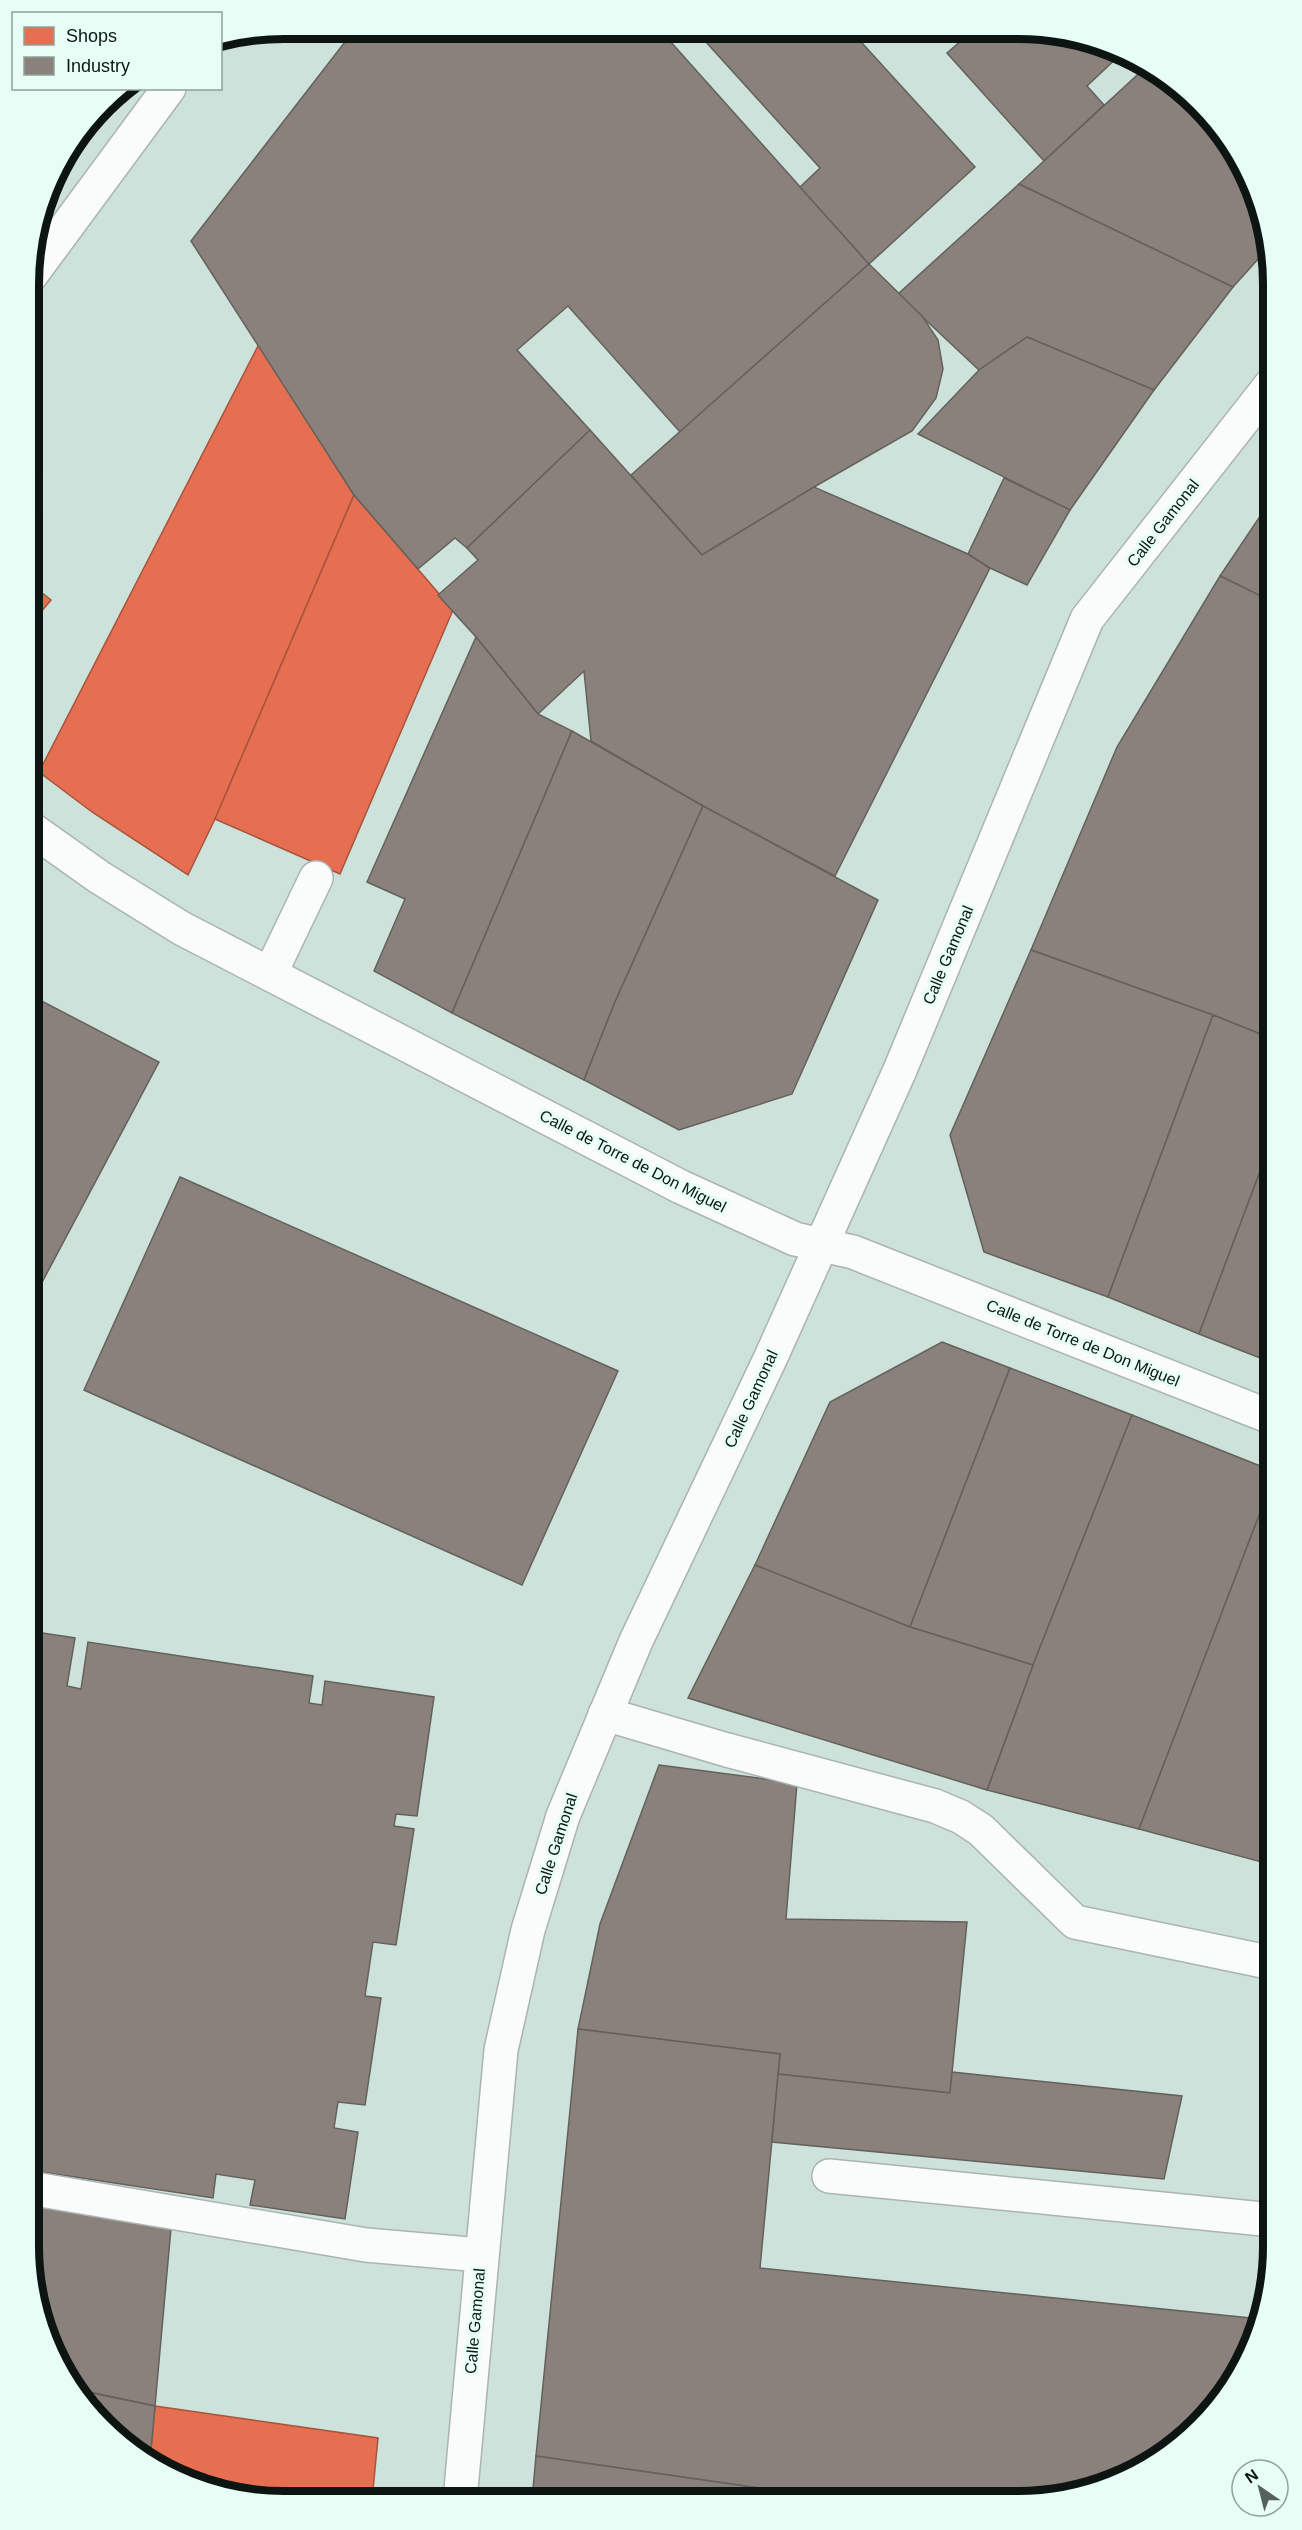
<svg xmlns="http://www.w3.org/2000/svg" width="1302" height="2530" viewBox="0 0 1302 2530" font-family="Arial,sans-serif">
<rect width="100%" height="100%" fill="#dfebe7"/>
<!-- built -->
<polygon fill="#cce2db" points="284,29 1068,33 1131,55 1186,92 1230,142 1260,202 1273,284 1273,2263 1254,2344 1221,2402 1160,2458 1100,2488 1018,2501 250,2499 186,2482 116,2438 71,2388 42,2328 29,2246 31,251 55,171 115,92 121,88 220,88 221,41"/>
<!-- shops -->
<g fill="#e76f51" stroke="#a6543e" stroke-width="1.5">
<polygon points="259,344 354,495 215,819 188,875 92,812 39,772"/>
<polygon points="354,495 453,610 340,874 215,819"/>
<polygon points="30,583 51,600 30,625"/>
<polygon points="155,2406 378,2438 372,2500 250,2499 186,2482 150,2460"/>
</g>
<!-- industry -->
<g fill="#8a817c" stroke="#64615c" stroke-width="1.5">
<polygon points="355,29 661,31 869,264 680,432 568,306 517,350 590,430 467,548 455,538 418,569 354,495 191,241"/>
<polygon points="696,31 852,32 975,167 869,264 800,187 820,168"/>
<polygon points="970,33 1068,33 1123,52 1087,86 1104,105 1044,161 947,53"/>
<polygon points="1147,66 1186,92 1230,142 1260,202 1268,248 1233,287 1019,184"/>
<polygon points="1019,184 1233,287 1154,390 1027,337 979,370 898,294"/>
<polygon points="869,264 922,316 938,340 943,369 936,398 912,431 814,487 702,555 631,475"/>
<polygon points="1027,337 1154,390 1070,510 918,434 979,370"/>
<polygon points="590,430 702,555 814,487 968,554 990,568 835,876 703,806 591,741 584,671 538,714 476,637 438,595 478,560 467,548"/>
<polygon points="1004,478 1070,510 1027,585 990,568 968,554"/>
<polygon points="1273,497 1273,602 1220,576"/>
<polygon points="1220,576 1273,602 1273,1039 1213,1015 1031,950 1117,747"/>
<polygon points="476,637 538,714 572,731 452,1013 374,971 405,899 367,882"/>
<polygon points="572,731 703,806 615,1002 584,1080 452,1013"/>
<polygon points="703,806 878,900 792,1094 679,1130 584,1080 615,1002"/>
<polygon points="1031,950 1213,1015 1108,1297 984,1252 950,1135"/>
<polygon points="30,995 159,1062 30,1305"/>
<polygon points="1213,1015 1273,1039 1273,1137 1199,1334 1108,1297"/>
<polygon points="1273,1137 1273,1363 1199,1334"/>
<polygon points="180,1177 618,1371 522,1585 84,1390"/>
<polygon points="942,1342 1010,1368 910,1627 755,1565 830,1402"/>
<polygon points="1010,1368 1132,1415 1033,1665 910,1627"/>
<polygon points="1132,1415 1273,1471 1273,1479 1139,1829 987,1790 1033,1665"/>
<polygon points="1273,1479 1273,1865 1139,1829"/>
<polygon points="755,1565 910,1627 1033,1665 987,1790 688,1698"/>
<polygon points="29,1631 75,1638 67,1686 81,1689 88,1642 313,1676 309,1703 322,1705 325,1681 434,1697 417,1816 396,1814 394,1826 414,1829 396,1945 373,1942 365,1996 381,1998 365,2105 338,2102 334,2128 358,2132 345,2219 250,2205 255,2180 216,2174 213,2198 29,2170"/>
<polygon points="659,1765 797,1783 786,1919 967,1922 950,2093 778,2074 780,2054 578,2029 600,1924"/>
<polygon points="578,2029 780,2054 760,2268 1260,2319 1254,2344 1221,2402 1160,2458 1100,2488 1018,2502 850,2501 536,2456"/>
<polygon points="952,2072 1182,2096 1164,2179 772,2142 778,2074 950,2093"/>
<polygon points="29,2203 171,2228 155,2406 71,2388 42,2328 28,2246"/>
<polygon points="72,2389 155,2406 150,2460 116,2438"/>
<polygon points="536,2456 850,2501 532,2500"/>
</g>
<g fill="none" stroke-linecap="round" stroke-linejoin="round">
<!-- minor casing -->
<g stroke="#abb4b1" stroke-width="36">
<g id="minor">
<polyline points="31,275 169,88"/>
<polyline points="30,828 99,877 181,928 681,1187 795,1239 853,1252 1273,1418"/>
<polyline points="270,974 316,878"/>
<polyline points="605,1714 727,1750 935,1806 961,1817 981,1830 1075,1922 1273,1963"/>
<polyline points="829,2176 1273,2220"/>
<polyline points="29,2188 366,2245 481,2255"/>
<polyline points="460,2500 501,2050 528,1930 563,1816 636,1641 771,1357 900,1070 1087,619 1273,382"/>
</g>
</g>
<!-- minor -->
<use href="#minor" stroke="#fafcfb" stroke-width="33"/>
</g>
<g text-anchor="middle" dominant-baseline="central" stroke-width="6" stroke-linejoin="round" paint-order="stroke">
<!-- street labels -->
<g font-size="16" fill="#0d1512" stroke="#e6fef5">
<text transform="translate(1163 523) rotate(-52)">Calle Gamonal</text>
<text transform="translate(948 955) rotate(-67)">Calle Gamonal</text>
<text transform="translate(633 1161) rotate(27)">Calle de Torre de Don Miguel</text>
<text transform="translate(1083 1343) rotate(22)">Calle de Torre de Don Miguel</text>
<text transform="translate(751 1399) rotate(-65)">Calle Gamonal</text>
<text transform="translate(556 1844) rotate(-72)">Calle Gamonal</text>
<text transform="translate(475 2321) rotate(-85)">Calle Gamonal</text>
</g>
</g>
<!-- crop -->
<path d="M0 0H1302V2530H0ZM284 39H1018A245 245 0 0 1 1263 284V2246A245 245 0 0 1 1018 2491H284A245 245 0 0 1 39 2246V284A245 245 0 0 1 284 39Z" fill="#e6fef5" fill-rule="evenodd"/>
<path fill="none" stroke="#0d1512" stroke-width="8" d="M284 39H1018A245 245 0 0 1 1263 284V2246A245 245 0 0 1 1018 2491H284A245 245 0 0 1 39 2246V284A245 245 0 0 1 284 39Z"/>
<!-- legend -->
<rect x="12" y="12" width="210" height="78" fill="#e6fef5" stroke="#8fa19a" stroke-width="1.5"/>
<rect x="24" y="27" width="30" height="18" fill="#e76f51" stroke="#8fa19a" stroke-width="1.5"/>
<text x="66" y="42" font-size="18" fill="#0d1512">Shops</text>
<rect x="24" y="57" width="30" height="18" fill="#8a817c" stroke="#8fa19a" stroke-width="1.5"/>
<text x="66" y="72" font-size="18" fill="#0d1512">Industry</text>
<!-- north arrow -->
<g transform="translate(1260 2488) rotate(325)"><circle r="28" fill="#e6fef5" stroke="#8fa19a" stroke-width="1.5"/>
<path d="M0-4.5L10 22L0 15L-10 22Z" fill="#56605d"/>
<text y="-9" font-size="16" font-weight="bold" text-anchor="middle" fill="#0d1512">N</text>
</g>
</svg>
